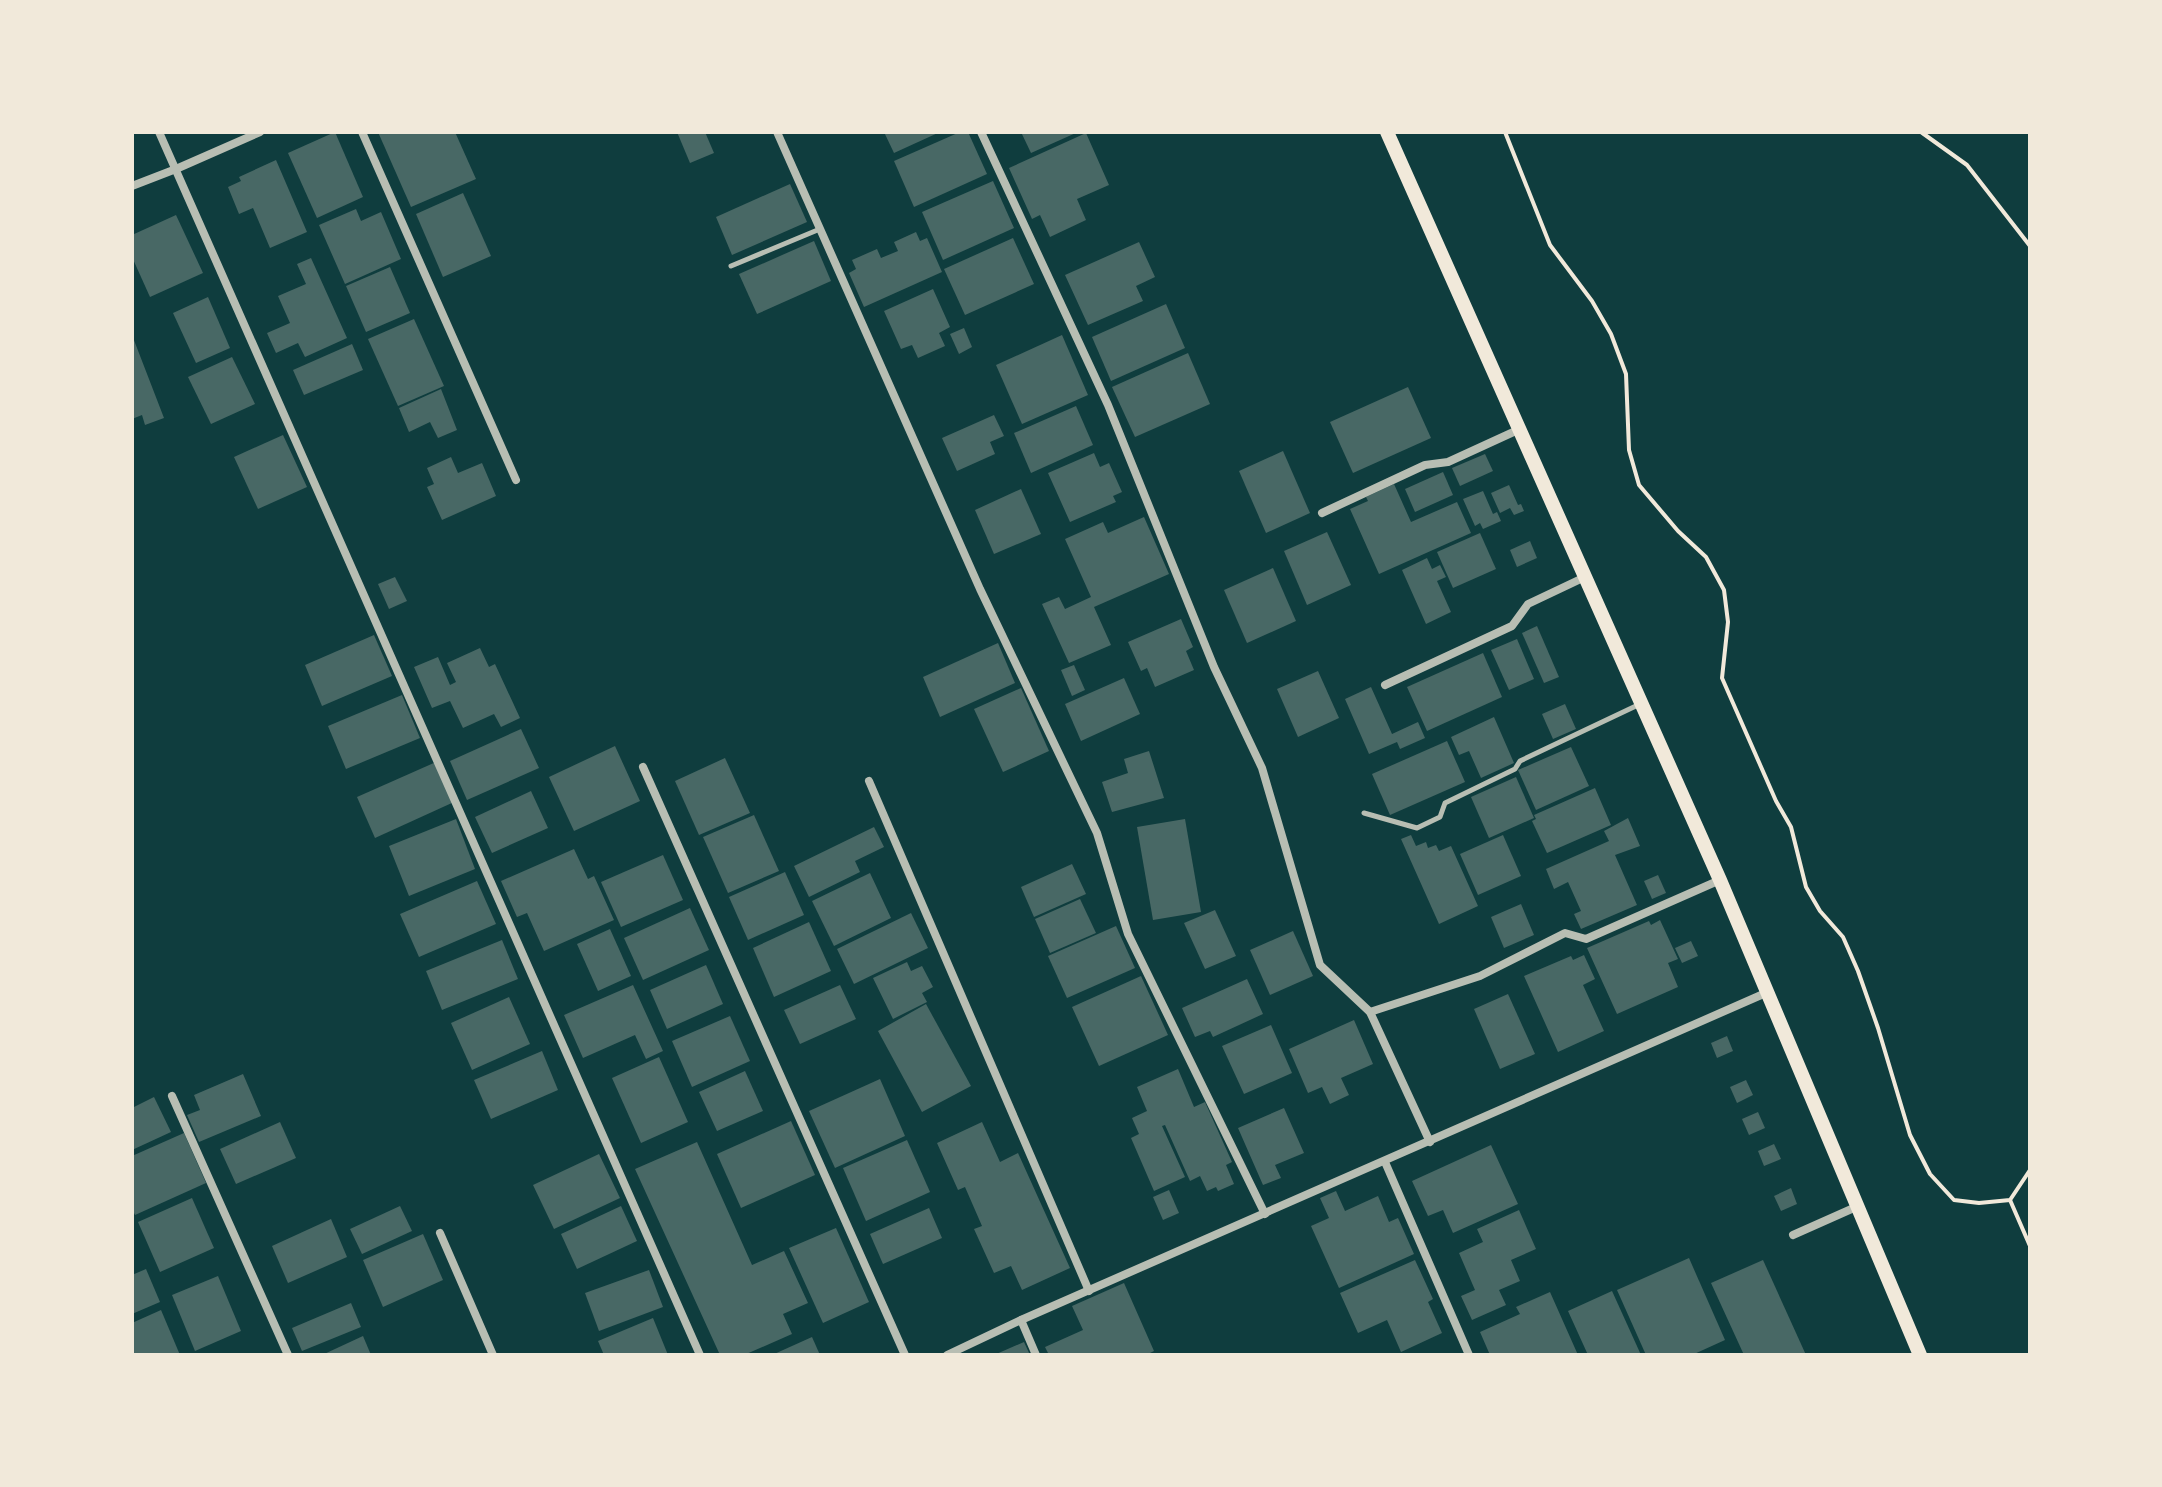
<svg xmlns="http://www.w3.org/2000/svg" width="2162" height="1487" viewBox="0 0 2162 1487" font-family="'Sofia Sans Condensed',sans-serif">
<rect width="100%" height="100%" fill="#0f3d3e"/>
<!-- building -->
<g fill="#486865">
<polygon points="335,132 363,197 317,218 288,153"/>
<polygon points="378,132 455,132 476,179 411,207"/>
<polygon points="677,132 705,132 714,153 690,163"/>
<polygon points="884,132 940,132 894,153"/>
<polygon points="960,132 968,132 987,174 914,207 894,161"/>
<polygon points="1021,132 1078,132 1031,153"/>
<polygon points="1086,133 1109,185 1077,199 1086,220 1050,237 1040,215 1032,219 1009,168"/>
<polygon points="276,160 307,232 270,248 253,208 239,214 228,187 241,181 239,177"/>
<polygon points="993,181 1014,228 943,260 922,212"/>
<polygon points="790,184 807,222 732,255 716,217"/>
<polygon points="463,193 491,256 443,277 416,214"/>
<polygon points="356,209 361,221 381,212 401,259 345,284 319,225"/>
<polygon points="176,215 203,273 150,297 132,257 132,235"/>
<polygon points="916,232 920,241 927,238 942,272 864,307 849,273 856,269 852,260 877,249 881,258 898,251 894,242"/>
<polygon points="1013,238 1034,284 965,315 944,269"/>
<polygon points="814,241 831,281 757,314 739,274"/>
<polygon points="1139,242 1155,277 1136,286 1143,301 1088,325 1065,275"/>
<polygon points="311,258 347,338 305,357 298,343 276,353 267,333 290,323 278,296 306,284 297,264"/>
<polygon points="390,267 410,313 366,332 346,286"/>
<polygon points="933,289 950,327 939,333 945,346 918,358 912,345 901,349 884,311"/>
<polygon points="208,297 230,348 196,363 173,313"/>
<polygon points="1166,304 1185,348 1111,381 1092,337"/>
<polygon points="414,319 444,386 398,406 368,339"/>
<polygon points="964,328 972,347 959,354 950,334"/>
<polygon points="132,335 164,418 145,425 142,415 132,419"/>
<polygon points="1062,335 1088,395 1022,424 996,365"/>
<polygon points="352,344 363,370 304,395 293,370"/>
<polygon points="1188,353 1210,404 1135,437 1112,387"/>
<polygon points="232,357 255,404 211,424 188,377"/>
<polygon points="1408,387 1431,438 1353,473 1330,422"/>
<polygon points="441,389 457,430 438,438 430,422 409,432 399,408"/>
<polygon points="1076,406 1093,445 1031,473 1014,433"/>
<polygon points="994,415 1004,436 990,442 995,454 957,471 942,438"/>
<polygon points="283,435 307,487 258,509 234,457"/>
<polygon points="1283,451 1310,513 1266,533 1239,471"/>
<polygon points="1094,453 1100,467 1109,463 1122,492 1113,496 1116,502 1070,522 1048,473"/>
<polygon points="1485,454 1493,471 1460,486 1452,468"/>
<polygon points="451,457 458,473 482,463 496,496 442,520 427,487 434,484 427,468"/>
<polygon points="1443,472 1453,495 1415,512 1405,489"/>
<polygon points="1394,484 1411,522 1457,502 1471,533 1379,574 1350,509 1368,501 1366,497"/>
<polygon points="1509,485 1518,505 1521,504 1524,511 1514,515 1510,508 1500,513 1491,493"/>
<polygon points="1021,489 1041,534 994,554 975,510"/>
<polygon points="1483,491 1493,514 1497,512 1501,521 1483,529 1480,523 1475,526 1463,499"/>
<polygon points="1144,517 1169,574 1094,607 1111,645 1069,663 1042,604 1059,597 1065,609 1091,597 1065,539 1103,522 1108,533"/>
<polygon points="1327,532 1351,585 1307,605 1284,551"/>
<polygon points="1480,533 1496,569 1453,588 1437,552"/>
<polygon points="1530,541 1537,558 1517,567 1510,550"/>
<polygon points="1427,558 1432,569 1440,565 1446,577 1437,581 1451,612 1426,624 1402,570"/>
<polygon points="1273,568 1296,621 1247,643 1224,590"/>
<polygon points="395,577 407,601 389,609 378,584"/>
<polygon points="1181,619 1193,647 1186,651 1194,670 1155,687 1147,668 1141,671 1128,642"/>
<polygon points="1537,626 1559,677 1544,683 1522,633"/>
<polygon points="374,635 392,676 322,706 305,665"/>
<polygon points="1517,639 1534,679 1509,690 1491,650"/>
<polygon points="998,643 1015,683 940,717 923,677"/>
<polygon points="480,648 489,667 495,664 520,718 501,727 494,714 463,728 450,701 432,708 414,667 438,657 450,685 456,682 447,663"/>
<polygon points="1483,653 1502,697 1427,731 1407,687"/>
<polygon points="1074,665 1085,690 1072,696 1061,670"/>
<polygon points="1318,671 1339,718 1298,737 1277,689"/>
<polygon points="1124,678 1140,714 1081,741 1065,704"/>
<polygon points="1371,687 1392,734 1418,722 1425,738 1400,749 1397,742 1369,754 1345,699"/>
<polygon points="1021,688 1049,751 1003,772 974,709"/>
<polygon points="402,695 420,738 346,769 328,726"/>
<polygon points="1565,704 1576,729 1553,739 1542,714"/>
<polygon points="1494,717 1514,763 1481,778 1469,751 1459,755 1451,737"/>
<polygon points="521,729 539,768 467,800 450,761"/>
<polygon points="1447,741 1465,782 1390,815 1372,774"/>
<polygon points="615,746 640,801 574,831 549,777"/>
<polygon points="1571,747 1589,786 1536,810 1518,770"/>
<polygon points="1149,751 1164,798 1112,812 1102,782 1128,773 1124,759"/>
<polygon points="725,758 750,813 699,835 675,781"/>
<polygon points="436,762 454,802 375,838 357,797"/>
<polygon points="1516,777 1534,818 1489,838 1471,797"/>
<polygon points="1595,788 1611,825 1547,853 1532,821 1536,819 1534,815"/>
<polygon points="531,791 548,828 492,853 475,817"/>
<polygon points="754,815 779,871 728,893 703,837"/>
<polygon points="1628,818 1640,846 1615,855 1637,905 1581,929 1574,914 1581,911 1568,882 1554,889 1546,869 1609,841 1604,831"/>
<polygon points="456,819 475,869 409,896 389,846"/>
<polygon points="1185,819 1201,912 1153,920 1137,827"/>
<polygon points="874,827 884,847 855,861 860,872 809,897 794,866"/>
<polygon points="1411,835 1416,846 1426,842 1428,848 1436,845 1439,851 1451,846 1478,906 1439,924 1401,839"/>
<polygon points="1503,835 1521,876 1478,895 1460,854"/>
<polygon points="574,849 588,879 594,876 614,920 544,951 527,913 517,917 501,881"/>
<polygon points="663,855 683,900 621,927 601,882"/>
<polygon points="1072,864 1086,894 1034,917 1021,887"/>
<polygon points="785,872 804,915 748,940 729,897"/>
<polygon points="870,873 891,918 834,946 812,901"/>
<polygon points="1658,875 1666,893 1652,899 1644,881"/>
<polygon points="477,881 496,924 419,957 400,914"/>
<polygon points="1080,899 1096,933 1050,953 1035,919"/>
<polygon points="1521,904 1534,935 1504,948 1491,917"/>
<polygon points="690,908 709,950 643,980 624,938"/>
<polygon points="1215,910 1236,956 1205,969 1184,923"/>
<polygon points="911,913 928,948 854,984 837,949"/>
<polygon points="1660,920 1678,959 1668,963 1678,987 1617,1014 1587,948 1649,921 1651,925"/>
<polygon points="809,922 831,971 774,997 753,948"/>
<polygon points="1116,926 1135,968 1067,998 1048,956"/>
<polygon points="610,929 631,976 598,991 577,944"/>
<polygon points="1293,931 1313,976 1270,995 1250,950"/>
<polygon points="502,940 518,979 442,1010 426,971"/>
<polygon points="1691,941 1698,956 1682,963 1675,948"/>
<polygon points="1584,955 1595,979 1583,985 1604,1031 1558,1052 1524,976 1571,956 1573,960"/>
<polygon points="907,962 911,971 922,966 933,987 922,993 927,1002 893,1019 873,978"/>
<polygon points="706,965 723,1004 667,1029 650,990"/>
<polygon points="1141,976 1168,1035 1099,1066 1072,1007"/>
<polygon points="1247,979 1263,1014 1213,1037 1210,1031 1195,1037 1182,1008"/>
<polygon points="633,985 663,1051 646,1059 635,1035 583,1058 564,1015"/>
<polygon points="840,985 856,1019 800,1044 784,1010"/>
<polygon points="1508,994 1535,1054 1500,1069 1474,1009"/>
<polygon points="509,997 530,1044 472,1070 451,1023"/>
<polygon points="926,1004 971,1086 922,1112 878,1031"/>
<polygon points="730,1016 750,1061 692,1087 672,1041"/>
<polygon points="1354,1020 1373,1064 1341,1078 1349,1095 1330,1104 1322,1087 1308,1093 1289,1049"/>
<polygon points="1271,1025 1292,1073 1244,1094 1222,1046"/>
<polygon points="1727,1036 1733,1051 1717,1058 1711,1043"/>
<polygon points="542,1051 558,1090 491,1119 474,1080"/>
<polygon points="659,1057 688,1122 641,1143 612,1078"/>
<polygon points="1178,1069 1194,1107 1205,1102 1232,1162 1226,1165 1234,1184 1218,1191 1216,1187 1207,1191 1200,1176 1190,1181 1165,1125 1162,1126 1185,1177 1154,1191 1131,1138 1139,1134 1132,1118 1147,1111 1137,1087"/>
<polygon points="745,1071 763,1111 717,1131 699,1092"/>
<polygon points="243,1074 261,1116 199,1142 187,1115 200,1110 194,1095"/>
<polygon points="880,1079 905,1136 835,1168 809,1111"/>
<polygon points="1746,1080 1753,1095 1737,1103 1730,1087"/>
<polygon points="154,1097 171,1132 132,1150 132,1108"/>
<polygon points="1284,1108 1304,1153 1275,1165 1281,1178 1263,1185 1238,1128"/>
<polygon points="1758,1112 1765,1128 1749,1135 1742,1119"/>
<polygon points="791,1121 815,1175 741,1208 717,1154"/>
<polygon points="280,1122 296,1158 236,1184 220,1149"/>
<polygon points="982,1122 1000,1162 1018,1153 1070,1268 1022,1290 1011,1266 994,1273 974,1229 982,1226 965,1187 958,1190 937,1143"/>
<polygon points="184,1133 206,1183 135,1215 132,1209 132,1156"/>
<polygon points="907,1140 930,1192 866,1221 843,1168"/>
<polygon points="697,1142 752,1265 784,1251 808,1303 783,1314 792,1334 744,1355 720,1355 635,1169"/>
<polygon points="1774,1144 1781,1159 1764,1166 1758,1151"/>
<polygon points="1491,1145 1518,1204 1453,1233 1443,1210 1428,1216 1412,1181"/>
<polygon points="599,1154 620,1198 554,1229 533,1185"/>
<polygon points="1791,1188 1797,1204 1781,1211 1774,1196"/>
<polygon points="1169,1190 1179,1213 1163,1220 1153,1197"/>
<polygon points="1336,1191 1345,1211 1378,1196 1389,1222 1398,1218 1414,1254 1339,1288 1311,1226 1329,1218 1320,1198"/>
<polygon points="192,1198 214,1248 160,1272 138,1222"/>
<polygon points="400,1206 412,1231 362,1254 350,1229"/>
<polygon points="621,1206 637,1241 577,1269 561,1234"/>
<polygon points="929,1208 942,1238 883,1264 870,1234"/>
<polygon points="1519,1210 1536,1249 1511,1260 1520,1281 1499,1290 1506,1305 1472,1320 1461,1296 1475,1290 1459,1253 1483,1242 1477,1229"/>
<polygon points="331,1219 347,1257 288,1283 272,1246"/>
<polygon points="836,1228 869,1302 823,1323 789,1248"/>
<polygon points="423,1234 443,1280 383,1307 363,1260"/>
<polygon points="1689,1258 1725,1340 1692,1355 1646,1355 1617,1290"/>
<polygon points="1415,1260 1433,1299 1428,1302 1442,1333 1401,1352 1387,1320 1358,1333 1340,1293"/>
<polygon points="1763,1260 1806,1355 1744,1355 1711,1283"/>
<polygon points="146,1269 160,1302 132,1314 132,1275"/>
<polygon points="649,1270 663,1307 599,1331 585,1293"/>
<polygon points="218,1276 241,1331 195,1351 172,1295"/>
<polygon points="1124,1283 1154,1351 1146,1355 1049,1355 1045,1347 1083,1330 1072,1306"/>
<polygon points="1612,1291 1641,1355 1588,1355 1568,1311"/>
<polygon points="1550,1292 1578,1355 1490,1355 1480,1332 1520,1314 1516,1307"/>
<polygon points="351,1303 361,1327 302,1351 292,1328"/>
<polygon points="161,1310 180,1355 132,1355 132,1323"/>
<polygon points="653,1318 668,1355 604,1355 598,1341"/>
<polygon points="363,1336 371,1355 322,1355"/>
<polygon points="812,1337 820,1355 772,1355"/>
<polygon points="1024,1342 1030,1355 994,1355"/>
</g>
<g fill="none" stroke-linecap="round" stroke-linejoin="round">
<!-- path -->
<g stroke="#f1e9da" stroke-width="4">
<polyline points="1505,132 1550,245 1592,301 1611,334 1626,374 1629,450 1639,485 1678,531 1706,557 1724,590 1728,622 1722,678 1776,801 1791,827 1806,887 1820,911 1843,937 1858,971 1878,1028 1910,1135 1930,1174 1954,1200 1979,1203 2010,1200 2030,1170"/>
<polyline points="1921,132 1967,165 2030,246"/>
<polyline points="2010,1200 2030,1246"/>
</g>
<!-- service -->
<g stroke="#b8beb3" stroke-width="5">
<polyline points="731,266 820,229"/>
<polyline points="1364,813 1417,828 1440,817 1445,803 1515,769 1520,761 1638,705"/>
</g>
<!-- minor -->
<g stroke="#b8beb3" stroke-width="8">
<polyline points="159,132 700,1355"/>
<polyline points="362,132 516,480"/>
<polyline points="777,132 980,589 1097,833 1128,934 1265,1214"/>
<polyline points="981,132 1108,405 1214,667 1262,768 1320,965 1370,1012 1430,1142"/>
<polyline points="132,186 176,169 260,132"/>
<polyline points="1322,513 1425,465 1448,462 1520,429"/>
<polyline points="1385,685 1512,626 1528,604 1585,577"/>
<polyline points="643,767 905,1355"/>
<polyline points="869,781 1089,1291"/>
<polyline points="1370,1012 1480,976 1565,933 1586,939 1720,880"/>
<polyline points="172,1096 288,1355"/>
<polyline points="1385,1162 1469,1355"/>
<polyline points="440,1233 493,1355"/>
<polyline points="1793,1235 1856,1207"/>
<polyline points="1021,1320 1036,1355"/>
<polyline points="947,1355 1021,1320 1768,992"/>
</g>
<!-- secondary -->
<polyline stroke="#f1e9da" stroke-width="14" points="1387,132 1720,880 1920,1355"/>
</g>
<!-- border -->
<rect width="2162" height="1487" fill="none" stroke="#f1e9da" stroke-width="268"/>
</svg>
